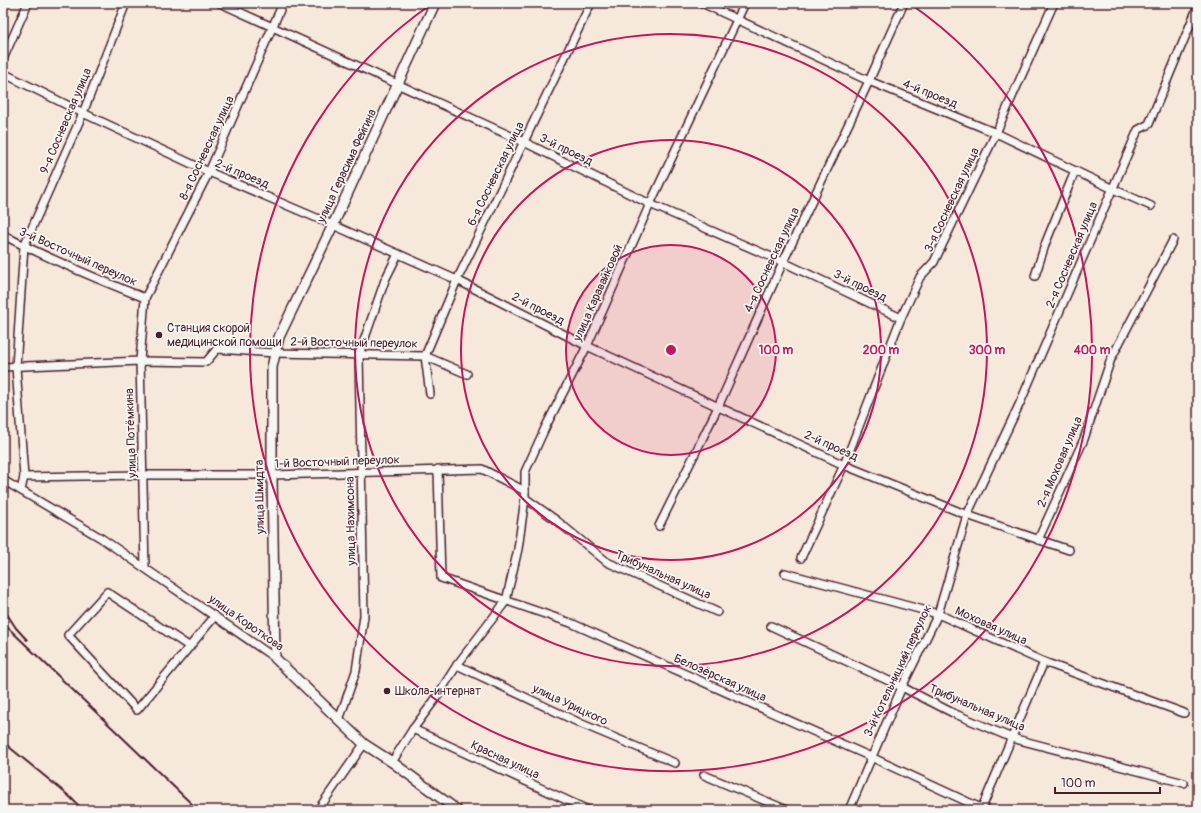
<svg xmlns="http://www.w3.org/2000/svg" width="1201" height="813" viewBox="0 0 1201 813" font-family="Pangolin,sans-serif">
<rect width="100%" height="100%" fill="#f7e8dc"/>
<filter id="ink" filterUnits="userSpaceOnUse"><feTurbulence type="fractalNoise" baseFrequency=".025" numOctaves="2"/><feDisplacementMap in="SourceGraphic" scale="8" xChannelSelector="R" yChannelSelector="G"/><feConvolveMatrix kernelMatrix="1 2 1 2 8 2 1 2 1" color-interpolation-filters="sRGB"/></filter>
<g filter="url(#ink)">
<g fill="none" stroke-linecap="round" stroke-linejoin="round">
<!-- minor casing -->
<g stroke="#4a1f2b" stroke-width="10">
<g id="minor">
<polyline points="220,3 524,142 650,204 783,262 901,318"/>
<polyline points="702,3 869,81 996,133 1113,189 1151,206"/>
<polyline points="3,59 28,3"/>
<polyline points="3,73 83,113 209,172 333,225 457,280 587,346 844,465 967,515 1069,550"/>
<path d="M3 235C49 259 97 279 145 298"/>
<polyline points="1035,276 1046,242 1075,171"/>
<polyline points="425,356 457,280 591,3"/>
<polyline points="425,356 430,394"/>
<polyline points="3,367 140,361 206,362 217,349 275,353 425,356 467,374"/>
<polyline points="438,469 441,578 571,623 871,757 985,810"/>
<polyline points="24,477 143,475 272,475 482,469 525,491"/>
<polyline points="3,480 101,538 275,658"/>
<polyline points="21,490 24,477 16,367 24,246 83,113 126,3"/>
<polyline points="525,498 556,520 607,562 717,612"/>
<polyline points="659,526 718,407 783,262 869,81 904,3"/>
<polyline points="1038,540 1084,439 1111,359 1173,240"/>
<polyline points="801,558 844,465 901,318 920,277 934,262 996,133 1054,3"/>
<polyline points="145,568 140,361 145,298 209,172 283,3"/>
<polyline points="785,573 938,614 1044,662 1184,713"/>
<polyline points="771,626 902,687 953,713 1012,738 1184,783"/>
<polyline points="190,647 107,592 68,635 137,710 215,616"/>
<polyline points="457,665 582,724 675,763"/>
<polyline points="339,720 356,671 364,616 359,355 385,280 398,254"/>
<polyline points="413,729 588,810"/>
<polyline points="392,762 413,729 434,701 457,665 506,601 518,549 525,498 525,472 546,426 587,346 650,204 745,3"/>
<polyline points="704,775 787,810"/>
<polyline points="318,810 364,744"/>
<polyline points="849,810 902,687 938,614 967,515 1020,403 1138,130 1149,124 1198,6"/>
<polyline points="981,810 1044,662"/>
</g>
</g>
<!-- major casing -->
<g stroke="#4a1f2b" stroke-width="12">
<polyline id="major" points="435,3 333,225 279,337 272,367 272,475 275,658 364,744 392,762 457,810"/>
</g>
<!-- minor -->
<use href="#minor" stroke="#f6f6f2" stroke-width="7"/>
<!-- major -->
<use href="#major" stroke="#f6f6f2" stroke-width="9"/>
<!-- rail -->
<g stroke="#4a1f2b" stroke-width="2">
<polyline points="3,608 16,628 27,640"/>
<polyline points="3,623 198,810"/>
<polyline points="3,742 69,796 83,810"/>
</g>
</g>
</g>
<!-- distance rings -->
<circle cx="671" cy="350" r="105" fill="#c2185b" fill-opacity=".12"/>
<g fill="none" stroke="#c2185b" stroke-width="2">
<circle cx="671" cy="350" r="105"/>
<circle cx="671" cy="350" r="210"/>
<circle cx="671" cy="350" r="316"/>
<path d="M909 3A421 421 0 1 1 433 3"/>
</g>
<!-- markers -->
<g fill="#4a1f2b" stroke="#f6f6f2" stroke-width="1.5">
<circle cx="159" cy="335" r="4"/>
<circle cx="387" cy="691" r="4"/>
</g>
<g text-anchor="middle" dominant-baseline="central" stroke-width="3.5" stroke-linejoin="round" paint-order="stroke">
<!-- street labels -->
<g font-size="12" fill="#4a1f2b" stroke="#f6f6f2">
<text transform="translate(930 94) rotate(22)">4-й проезд</text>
<text transform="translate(66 121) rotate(-67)">9-я Сосневская улица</text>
<text transform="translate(207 148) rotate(-65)">8-я Сосневская улица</text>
<text transform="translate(566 150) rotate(26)">3-й проезд</text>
<text transform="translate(347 166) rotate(-65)">улица Герасима Фейгина</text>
<text transform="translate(242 174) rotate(23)">2-й проезд</text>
<text transform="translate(496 174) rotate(-64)">6-я Сосневская улица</text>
<text transform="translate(952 200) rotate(-65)">3-я Сосневская улица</text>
<text transform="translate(1072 255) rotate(-67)">2-я Сосневская улица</text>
<text transform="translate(78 257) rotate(24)">3-й Восточный переулок</text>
<text transform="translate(772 260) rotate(-65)">4-я Сосневская улица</text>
<text transform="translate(860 286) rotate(26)">3-й проезд</text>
<text transform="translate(598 293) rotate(-66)">улица Каравайковой</text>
<text transform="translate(538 309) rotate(27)">2-й проезд</text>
<text transform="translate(354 343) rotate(1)">2-й Восточный переулок</text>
<text transform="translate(131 433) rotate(-92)">улица Потёмкина</text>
<text transform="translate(831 446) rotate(24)">2-й проезд</text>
<text transform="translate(337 462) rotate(-2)">1-й Восточный переулок</text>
<text transform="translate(1060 462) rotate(-67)">2-я Моховая улица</text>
<text transform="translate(260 497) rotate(-91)">улица Шмидта</text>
<text transform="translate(351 521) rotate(-91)">улица Нахимсона</text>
<text transform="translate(663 575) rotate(24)">Трибунальная улица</text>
<text transform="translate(246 623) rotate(35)">улица Короткова</text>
<text transform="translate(991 626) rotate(24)">Моховая улица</text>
<text transform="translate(898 671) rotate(-65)">3-й Котельницкий переулок</text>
<text transform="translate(720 678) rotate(24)">Белозёрская улица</text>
<text transform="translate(570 705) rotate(25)">улица Урицкого</text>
<text transform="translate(977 708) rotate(23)">Трибунальная улица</text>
<text transform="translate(505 760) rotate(25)">Красная улица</text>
</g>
<!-- poi labels -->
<g font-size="12" fill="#4a1f2b" stroke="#f6f6f2" text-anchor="start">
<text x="167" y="328">Станция скорой<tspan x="167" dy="14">медицинской помощи</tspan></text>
<text x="395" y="691">Школа-интернат</text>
</g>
</g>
<circle cx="671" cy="350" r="6" fill="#c2185b" stroke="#f6f6f2" stroke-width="2"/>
<g font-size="12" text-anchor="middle" font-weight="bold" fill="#c2185b" stroke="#f6f6f2" stroke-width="3.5" stroke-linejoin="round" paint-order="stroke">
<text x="776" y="354">100 m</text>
<text x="881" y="354">200 m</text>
<text x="987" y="354">300 m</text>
<text x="1092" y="354">400 m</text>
</g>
<!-- margin -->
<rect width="1201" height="813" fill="none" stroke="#f6f6f2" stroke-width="16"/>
<rect x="8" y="8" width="1185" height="797" fill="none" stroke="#4a1f2b" stroke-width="1.5" filter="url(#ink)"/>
<!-- scale -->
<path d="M1055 787v6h105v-6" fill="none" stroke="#4a1f2b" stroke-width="2"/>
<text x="1061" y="787" font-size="12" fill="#4a1f2b" stroke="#f6f6f2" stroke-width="3" paint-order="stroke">100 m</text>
</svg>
